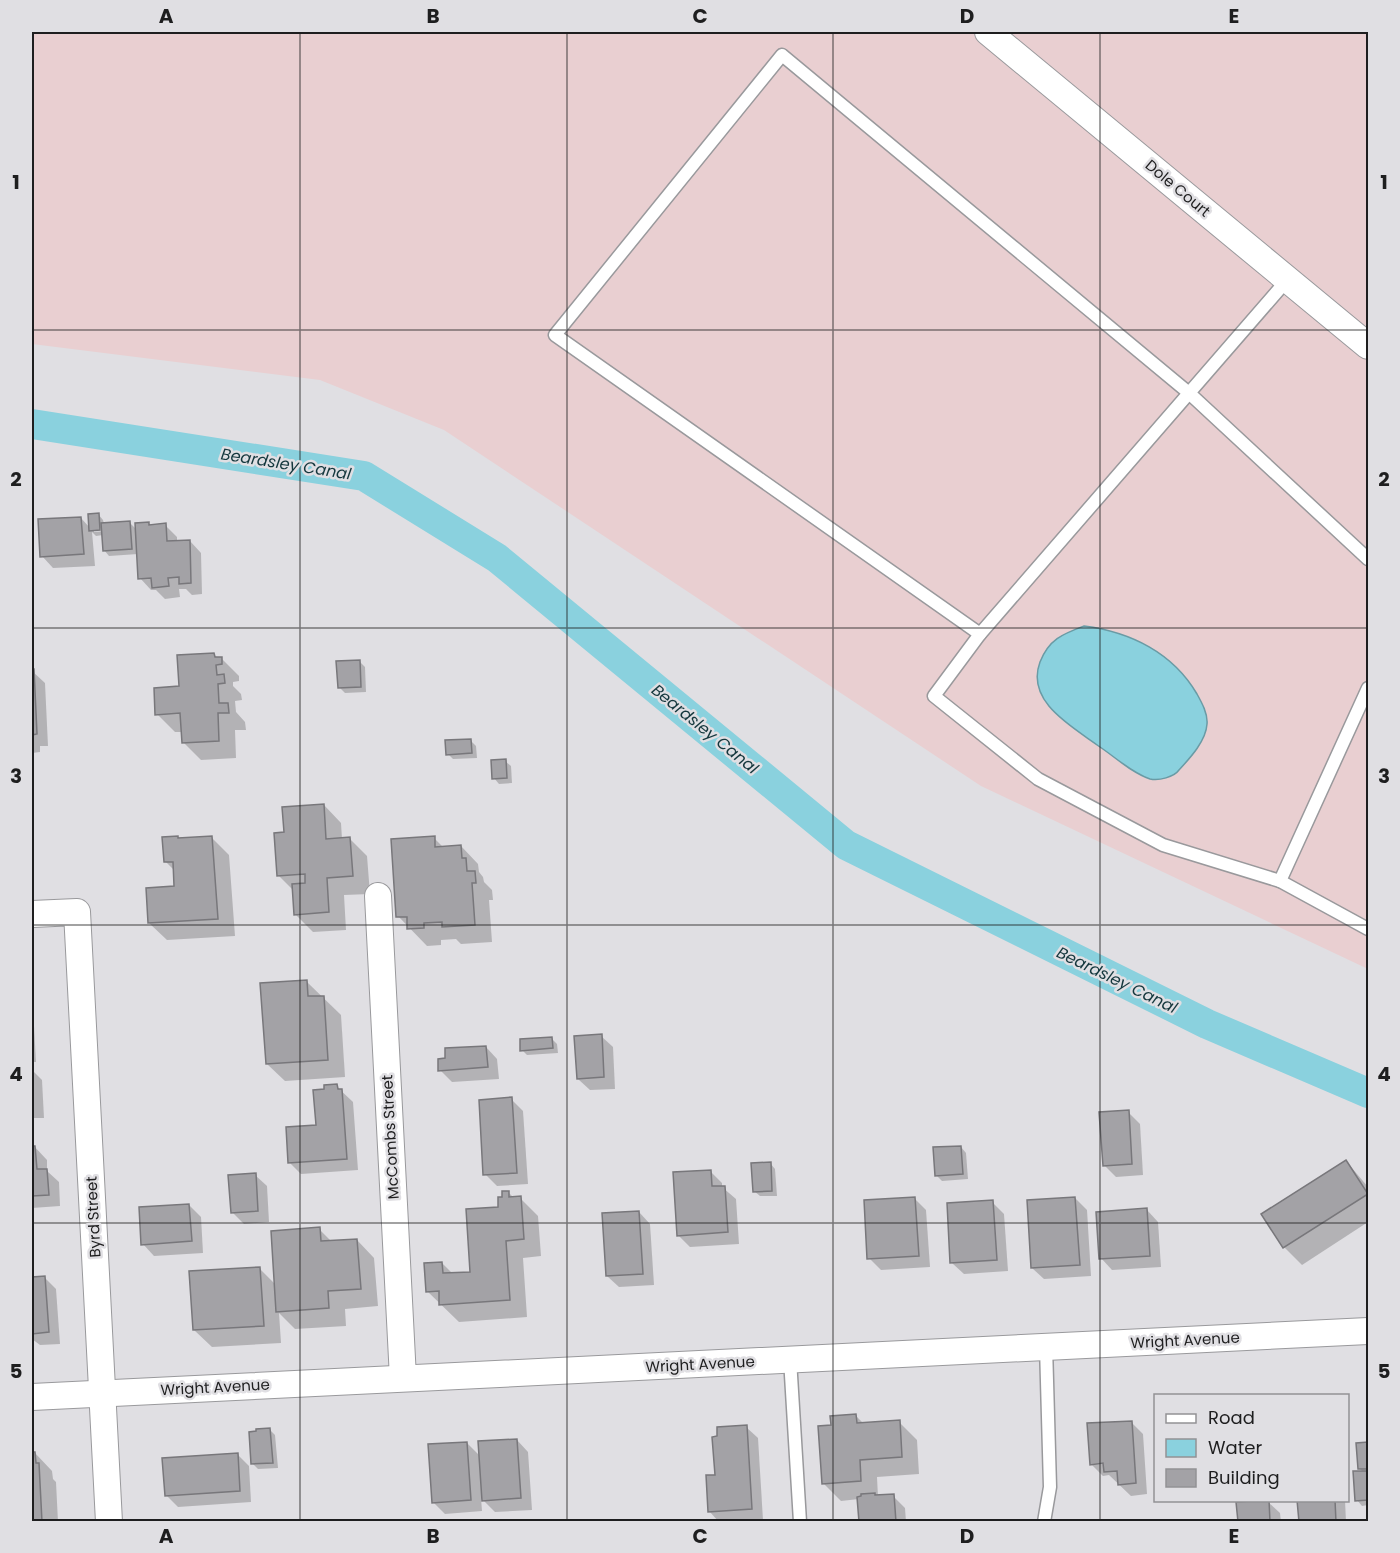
<svg xmlns="http://www.w3.org/2000/svg" width="1400" height="1553" viewBox="0 0 1400 1553" font-family="Poppins,sans-serif">
<rect width="100%" height="100%" fill="#e0dfe3"/>
<!-- industrial -->
<polygon fill="#e9cfd1" points="32,32 1368,32 1368,969 981,786 444,430 320,380 32,344"/>
<!-- water -->
<path fill="#8ad1de" stroke="#6a9ba5" stroke-width="1.5" d="M1084 626C1131 632 1173 653 1197 694 1202 703 1208 714 1207 724 1206 741 1190 758 1179 770 1174 777 1159 781 1150 779 1132 773 1115 757 1100 747 1073 727 1025 702 1040 662 1049 639 1063 634 1084 626Z"/>
<!-- shadow -->
<g fill="#0003" fill-rule="evenodd">
<path d="M98 514 103 520 104 524 130 523 136 529 148 523 151 526 165 525 177 537V542L190 541 201 553 202 594 192 595 186 589H179L180 597 165 599 156 590H151L140 578 138 554 109 556 104 550 103 535 96 536 92 532 95 566 53 568 42 556 81 518 90 528ZM107 528V531L94 532V529Z"/>
<polygon points="214,655 218,658 221,658 239,676 239,681 233,682 233,686 241,694 242,700 235,701 236,712 245,722 246,730 235,730 236,758 201,760 183,742 183,732 175,732 157,714"/>
<polygon points="359,661 365,667 366,692 345,693 340,688"/>
<polygon points="32,671 45,683 48,746 40,746 40,752 32,753"/>
<polygon points="471,741 476,746 477,758 453,759 448,754"/>
<polygon points="505,761 511,766 512,783 499,784 494,778"/>
<polygon points="324,805 341,823 342,839 350,839 367,856 370,894 344,895 346,930 313,932 295,914 294,891 278,875 286,834"/>
<polygon points="211,837 229,855 235,936 167,940 149,923 176,888 175,871 165,861 163,838"/>
<polygon points="434,838 444,848 461,846 478,864 479,872 483,877 484,882 492,890 493,900 489,900 492,942 461,944 456,939 441,940 441,945 427,946 398,916"/>
<polygon points="307,982 341,1015 345,1077 285,1081 267,1064"/>
<polygon points="32,990 36,1062 32,1062"/>
<polygon points="601,1036 613,1047 615,1089 590,1090 578,1079"/>
<polygon points="552,1039 557,1044 558,1053 527,1055 522,1050"/>
<polygon points="486,1047 497,1059 499,1079 452,1082 440,1070 447,1060"/>
<polygon points="32,1070 42,1080 44,1118 32,1118"/>
<polygon points="336,1086 353,1102 358,1170 301,1174 290,1163 317,1127 326,1091"/>
<polygon points="511,1099 523,1111 528,1184 497,1186 485,1174"/>
<polygon points="1128,1112 1140,1124 1143,1175 1116,1177 1104,1165"/>
<polygon points="32,1144 47,1160 47,1171 59,1182 60,1206 32,1208"/>
<polygon points="961,1147 966,1153 968,1179 942,1181 936,1175"/>
<polygon points="1346,1161 1368,1187 1368,1222 1302,1265 1284,1247"/>
<polygon points="770,1163 775,1169 777,1196 760,1196 754,1191"/>
<polygon points="710,1171 722,1183 722,1187 736,1199 739,1244 690,1247 678,1235"/>
<polygon points="255,1175 267,1186 269,1222 244,1224 232,1212"/>
<polygon points="508,1192 514,1198 520,1198 538,1216 541,1256 523,1258 527,1317 459,1322 427,1291 442,1263 453,1274 472,1273 504,1198"/>
<polygon points="914,1198 926,1210 930,1267 881,1270 869,1258"/>
<polygon points="1075,1198 1087,1210 1091,1276 1044,1279 1032,1268"/>
<polygon points="992,1202 1004,1214 1008,1271 964,1274 952,1263"/>
<polygon points="189,1205 201,1217 203,1253 154,1256 143,1244"/>
<polygon points="1147,1210 1158,1222 1161,1267 1112,1270 1101,1258"/>
<polygon points="639,1212 650,1224 654,1285 619,1287 607,1276"/>
<polygon points="319,1229 332,1242 357,1240 374,1258 378,1306 345,1309 346,1326 295,1329 279,1313 281,1343 212,1347 194,1330 259,1268 276,1285"/>
<polygon points="44,1277 56,1289 60,1344 40,1345 32,1339 32,1278"/>
<polygon points="856,1416 864,1424 899,1422 917,1440 919,1474 877,1477 878,1497 893,1496 905,1508 906,1522 860,1522 859,1499 841,1501 823,1483 832,1426"/>
<polygon points="1131,1422 1143,1434 1147,1494 1131,1496 1109,1475 1103,1476 1091,1464"/>
<polygon points="746,1427 758,1438 763,1520 719,1522 709,1511 716,1476"/>
<polygon points="270,1430 275,1435 278,1468 258,1469 253,1464"/>
<polygon points="517,1440 528,1452 532,1510 495,1512 481,1498 482,1511 445,1514 433,1502 467,1443 481,1457"/>
<polygon points="1358,1444 1368,1444 1368,1505 1362,1506 1357,1500 1363,1472 1359,1468"/>
<polygon points="32,1453 35,1453 52,1471 53,1479 56,1482 58,1522 32,1522"/>
<polygon points="237,1454 249,1466 251,1502 178,1507 166,1495"/>
<polygon points="1299,1500 1345,1500 1346,1522 1300,1522"/>
<polygon points="1268,1502 1280,1513 1281,1522 1239,1522"/>
</g>
<g fill="none" stroke-linecap="round" stroke-linejoin="round">
<!-- canal -->
<polyline stroke="#8ad1de" stroke-width="30" points="32,424 364,476 497,558 846,845 1207,1024 1368,1093"/>
</g>
<!-- building -->
<g fill="#a3a2a6" stroke="#78777b" stroke-width="1.5">
<polygon points="99,513 100,530 89,531 88,514"/>
<polygon points="81,517 84,554 40,557 38,519"/>
<polygon points="130,521 132,549 103,551 101,523"/>
<polygon points="149,522 149,525 166,523 167,541 190,540 191,583 179,584 179,577 168,578 169,586 152,588 151,578 138,579 135,523"/>
<polygon points="214,653 215,657 222,657 222,664 216,665 217,675 224,674 225,683 218,684 219,703 228,703 229,713 218,713 219,741 182,743 180,713 155,715 154,688 179,686 177,655"/>
<polygon points="360,660 361,687 338,688 336,661"/>
<polygon points="32,669 34,669 37,734 32,735"/>
<polygon points="471,739 472,753 446,755 445,740"/>
<polygon points="506,759 507,778 492,779 491,760"/>
<polygon points="324,804 326,839 350,837 353,876 327,878 329,912 294,915 292,884 305,883 305,874 277,876 274,833 284,832 282,807"/>
<polygon points="178,836 178,838 212,836 218,919 148,923 146,888 174,886 173,862 164,862 162,837"/>
<polygon points="435,836 435,847 461,845 462,858 466,858 467,871 475,871 476,883 472,883 475,925 442,927 442,922 424,923 424,928 407,929 407,917 396,917 391,839"/>
<polygon points="307,980 308,996 324,996 328,1060 266,1064 260,983"/>
<polygon points="602,1034 604,1077 577,1079 574,1036"/>
<polygon points="552,1037 553,1048 520,1051 520,1039"/>
<polygon points="486,1046 488,1067 438,1071 438,1059 445,1058 445,1048"/>
<polygon points="337,1084 338,1089 342,1089 347,1159 288,1163 286,1127 316,1125 313,1090 324,1089 324,1085"/>
<polygon points="512,1097 517,1173 483,1175 479,1100"/>
<polygon points="1129,1110 1132,1164 1103,1166 1099,1112"/>
<polygon points="32,1146 35,1146 37,1169 47,1169 49,1195 32,1196"/>
<polygon points="961,1146 963,1174 935,1176 933,1147"/>
<polygon points="1346,1160 1368,1194 1283,1248 1261,1214"/>
<polygon points="771,1162 772,1191 753,1192 751,1163"/>
<polygon points="711,1170 712,1186 725,1186 728,1232 677,1236 673,1172"/>
<polygon points="256,1173 258,1211 231,1213 228,1175"/>
<polygon points="502,1191 509,1191 509,1197 521,1196 524,1239 506,1241 510,1300 439,1305 439,1291 426,1292 424,1263 442,1262 443,1273 470,1272 466,1209 498,1207 498,1197 502,1197"/>
<polygon points="915,1197 919,1256 867,1259 864,1200"/>
<polygon points="1075,1197 1080,1265 1031,1268 1027,1200"/>
<polygon points="993,1200 997,1260 950,1263 947,1203"/>
<polygon points="189,1204 192,1241 141,1245 139,1207"/>
<polygon points="1147,1208 1150,1256 1099,1259 1096,1212"/>
<polygon points="639,1211 643,1274 606,1276 602,1213"/>
<polygon points="320,1227 321,1241 357,1239 361,1289 328,1291 329,1308 276,1312 271,1231"/>
<polygon points="260,1267 264,1326 193,1330 189,1271"/>
<polygon points="45,1276 49,1332 32,1334 32,1277"/>
<polygon points="856,1414 857,1423 900,1420 902,1457 860,1460 861,1481 822,1484 818,1426 831,1425 830,1416"/>
<polygon points="1132,1421 1136,1483 1118,1485 1117,1471 1104,1472 1103,1463 1090,1465 1087,1423"/>
<polygon points="747,1425 752,1509 708,1512 706,1475 715,1475 712,1437 717,1436 717,1427"/>
<polygon points="270,1428 273,1463 251,1464 249,1432 256,1431 256,1429"/>
<polygon points="517,1439 521,1498 482,1501 478,1441"/>
<polygon points="467,1442 471,1500 432,1503 428,1444"/>
<polygon points="1368,1442 1368,1469 1358,1469 1356,1443"/>
<polygon points="32,1452 35,1452 36,1463 39,1463 42,1522 32,1522"/>
<polygon points="238,1453 240,1491 165,1496 162,1458"/>
<polygon points="1353,1471 1368,1471 1368,1500 1355,1501"/>
<polygon points="875,1493 875,1495 894,1494 896,1522 859,1522 857,1497 861,1496 861,1494"/>
<polygon points="1269,1500 1270,1522 1238,1522 1236,1502"/>
<polygon points="1297,1500 1335,1500 1336,1522 1299,1522"/>
</g>
<g fill="none" stroke-linecap="round" stroke-linejoin="round">
<!-- lane casing -->
<g stroke="#99999c" stroke-width="15">
<g id="lane">
<polyline points="1288,279 980,634 555,335 782,55 1189,393 1368,559"/>
<polyline points="980,634 934,696 1038,779 1163,845 1280,881 1368,688"/>
<polyline points="1280,881 1368,929"/>
<polyline points="790,1359 800,1522"/>
<polyline points="1044,1522 1050,1487 1046,1346"/>
</g>
</g>
<!-- street casing -->
<g stroke="#99999c" stroke-width="28">
<g id="street">
<polyline points="988,32 1368,346"/>
<polyline points="378,896 403,1378"/>
<polyline points="32,914 77,912 109,1522"/>
<polyline points="32,1397 1368,1331"/>
</g>
</g>
<!-- lane -->
<use href="#lane" stroke="#fff" stroke-width="12"/>
<!-- street -->
<use href="#street" stroke="#fff" stroke-width="26"/>
</g>
<!-- grid -->
<path fill="none" stroke="#1e1e1f" stroke-width="1.5" stroke-opacity="0.55" d="M300 32V1522M567 32V1522M833 32V1522M1100 32V1522M32 330H1368M32 628H1368M32 925H1368M32 1223H1368"/>
<g text-anchor="middle" dominant-baseline="central" stroke-width="5" stroke-linejoin="round" paint-order="stroke">
<!-- street labels -->
<g font-size="15" fill="#1e1e1f" stroke="#e0dfe3">
<text transform="translate(1178 188) rotate(40)">Dole Court</text>
<text transform="translate(390 1137) rotate(-93)">McCombs Street</text>
<text transform="translate(93 1217) rotate(-93)">Byrd Street</text>
<text transform="translate(1185 1340) rotate(-3)">Wright Avenue</text>
<text transform="translate(700 1364) rotate(-3)">Wright Avenue</text>
<text transform="translate(215 1387) rotate(-3)">Wright Avenue</text>
</g>
<!-- water labels -->
<g font-size="16" font-style="italic" fill="#14373d" stroke="#e0dfe3">
<text transform="translate(286 464) rotate(9)">Beardsley Canal</text>
<text transform="translate(705 729) rotate(39)">Beardsley Canal</text>
<text transform="translate(1117 980) rotate(26)">Beardsley Canal</text>
</g>
</g>
<!-- border -->
<rect width="1400" height="1553" fill="none" stroke="#e0dfe3" stroke-width="66"/>
<!-- legend -->
<rect x="1154" y="1394" width="195" height="108" fill="#e0dfe3" stroke="#929295" stroke-width="1.5"/>
<rect x="1166" y="1414" width="30" height="9" fill="#ffffff" stroke="#929295" stroke-width="1.5"/>
<text x="1208" y="1424" font-size="18" fill="#1e1e1f">Road</text>
<rect x="1166" y="1439" width="30" height="18" fill="#8ad1de" stroke="#929295" stroke-width="1.5"/>
<text x="1208" y="1454" font-size="18" fill="#1e1e1f">Water</text>
<rect x="1166" y="1469" width="30" height="18" fill="#a3a2a6" stroke="#929295" stroke-width="1.5"/>
<text x="1208" y="1484" font-size="18" fill="#1e1e1f">Building</text>
<rect x="33" y="33" width="1334" height="1487" fill="none" stroke="#1e1e1f" stroke-width="2"/>
<g font-size="20" text-anchor="middle" font-weight="bold" fill="#1e1e1f">
<text x="166" y="23">A</text>
<text x="433" y="23">B</text>
<text x="700" y="23">C</text>
<text x="967" y="23">D</text>
<text x="1234" y="23">E</text>
<text x="16" y="189">1</text>
<text x="1384" y="189">1</text>
<text x="16" y="486">2</text>
<text x="1384" y="486">2</text>
<text x="16" y="783">3</text>
<text x="1384" y="783">3</text>
<text x="16" y="1081">4</text>
<text x="1384" y="1081">4</text>
<text x="16" y="1378">5</text>
<text x="1384" y="1378">5</text>
<text x="166" y="1543">A</text>
<text x="433" y="1543">B</text>
<text x="700" y="1543">C</text>
<text x="967" y="1543">D</text>
<text x="1234" y="1543">E</text>
</g>
</svg>
